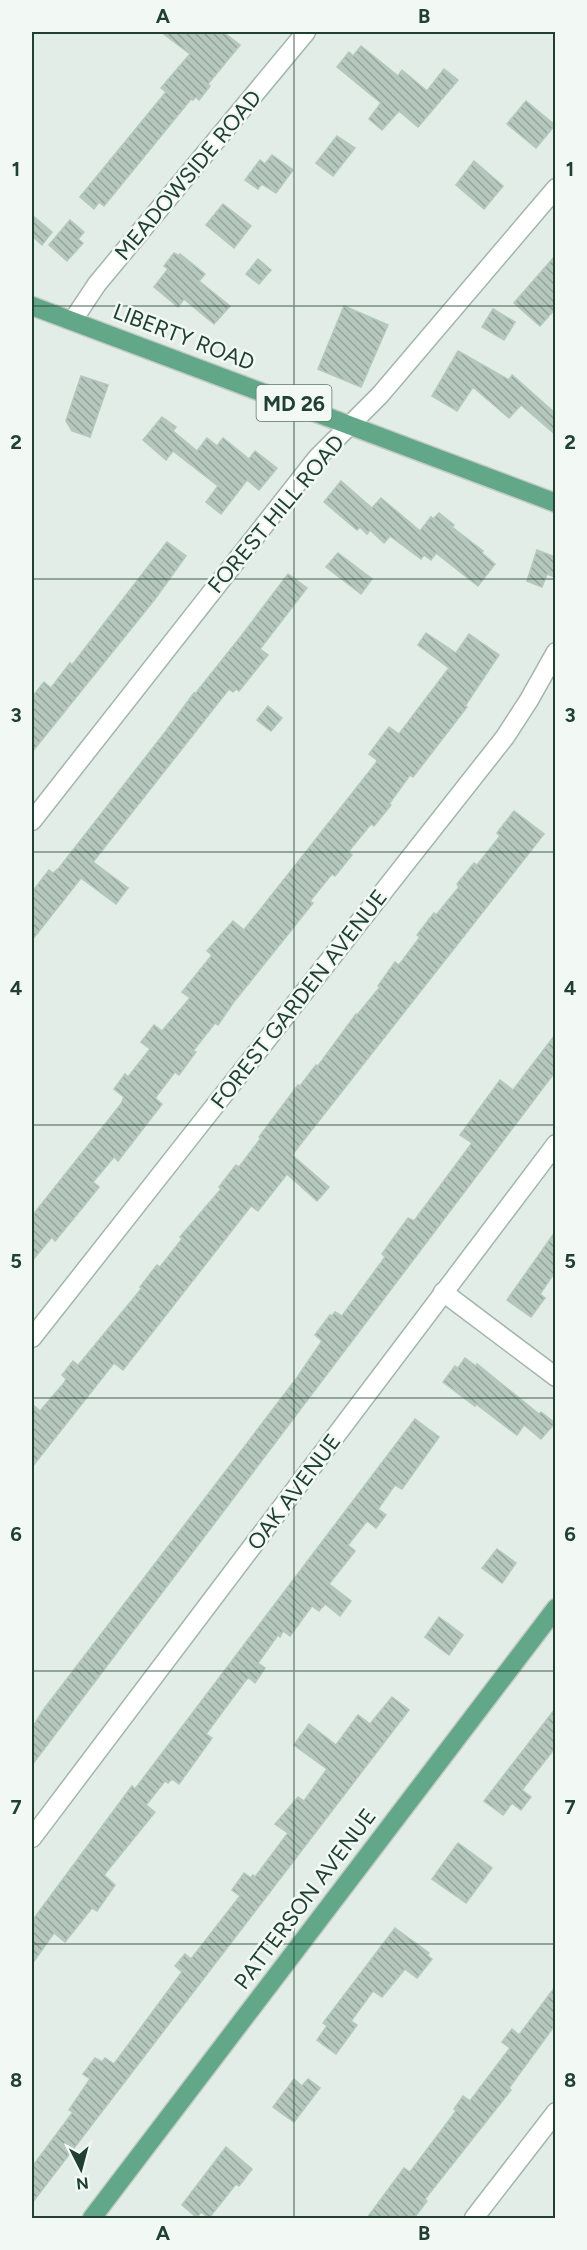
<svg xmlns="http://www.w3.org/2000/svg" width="587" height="2250" viewBox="0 0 587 2250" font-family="Figtree,sans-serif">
<defs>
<pattern id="building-back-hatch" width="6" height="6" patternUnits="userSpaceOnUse" patternTransform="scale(1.5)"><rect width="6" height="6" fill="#b6c8be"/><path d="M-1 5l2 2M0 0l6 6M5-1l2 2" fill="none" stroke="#94a49b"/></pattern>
</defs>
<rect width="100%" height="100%" fill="#e1ede6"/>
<!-- building -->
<g fill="url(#building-back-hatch)" stroke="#b3c8bb" stroke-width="1.5">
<polygon points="161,32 223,32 240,45 208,84 210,86 199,100 196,97 193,100 191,99 104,206 99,202 94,209 80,197 166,92 161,88 190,54"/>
<polygon points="361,46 398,76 402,70 427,91 444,69 458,80 418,127 399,111 382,130 369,119 381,103 337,67 349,52 353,56"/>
<polygon points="526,101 555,125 536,148 507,124"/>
<polygon points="337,136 355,148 333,176 316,163"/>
<polygon points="272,155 293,170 276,193 262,184 258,189 245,180 260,160 265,164"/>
<polygon points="474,161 503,186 484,209 456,185"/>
<polygon points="223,204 251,226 234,248 206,225"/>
<polygon points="32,215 52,232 42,245 32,236"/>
<polygon points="70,220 84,232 78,239 83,243 67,261 49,245"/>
<polygon points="174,253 179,256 180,254 205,274 199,281 230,306 214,324 184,299 178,307 154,287 168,269 164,266"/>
<polygon points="555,256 555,309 540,326 514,303"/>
<polygon points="258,259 271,270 259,284 246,274"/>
<polygon points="344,306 388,325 361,387 318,369"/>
<polygon points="493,309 515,322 504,340 482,327"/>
<polygon points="458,351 509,380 512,375 555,413 555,434 521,405 509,418 473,387 457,411 432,396"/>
<polygon points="81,376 108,385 90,437 72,431 66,421"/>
<polygon points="162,417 176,427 173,431 197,451 207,438 217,446 223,438 249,459 255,451 277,468 259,490 247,480 221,514 206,502 218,486 173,451 166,460 143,440"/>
<polygon points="341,481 372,508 381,498 420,531 431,517 433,519 439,513 454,525 452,527 483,551 482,553 495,564 478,586 436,553 431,560 424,555 421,559 390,536 384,543 370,530 367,534 360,527 357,530 324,502"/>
<polygon points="167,542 186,556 155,599 32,752 32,697 44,682 51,688 70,663 72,665"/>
<polygon points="537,550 555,557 555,577 547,574 542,587 527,581"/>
<polygon points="338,553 372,579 361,594 326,567"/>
<polygon points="288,574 307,588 260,649 268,655 239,691 236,689 233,692 229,689 93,862 128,888 116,904 81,878 32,940 32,892 49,870 53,873 59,868 166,731 194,693 195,694 242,635"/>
<polygon points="426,633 456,653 469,634 499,655 465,706 467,707 413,777 410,775 389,804 391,805 374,826 371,824 348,852 352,855 335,876 332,874 310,901 313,903 233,1003 218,1025 215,1023 193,1051 196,1052 179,1075 175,1072 155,1098 162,1104 118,1161 114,1157 93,1182 99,1187 83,1207 55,1241 52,1237 32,1261 32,1216 121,1104 124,1097 114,1089 125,1074 128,1077 150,1049 141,1042 154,1025 162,1031 190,998 182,992 212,955 207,951 233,921 244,930 376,763 377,760 369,754 389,727 399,734 449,668 418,645"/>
<polygon points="268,706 282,718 271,731 257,720"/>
<polygon points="514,811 544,834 292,1155 329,1187 317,1201 287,1174 258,1211 251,1206 123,1370 114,1363 32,1467 32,1404 40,1411 64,1383 66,1379 62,1375 73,1361 78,1365 80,1363 142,1288 140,1287 157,1265 160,1267 182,1239 180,1237 221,1189 219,1187 236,1165 239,1167 261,1138 259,1137 298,1085 300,1086 316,1065 318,1066 356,1014 357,1015 380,987 378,986 395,962 399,965 420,937 417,935 434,913 436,915 459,887 457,884 474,863 477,865 500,836 497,833"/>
<polygon points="555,1035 555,1072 32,1765 32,1728 44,1709 296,1379 322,1341 315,1335 330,1315 332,1316 335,1312 342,1316 385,1257 382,1254 408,1218 414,1221 472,1143 460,1135 500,1080 513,1090"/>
<polygon points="555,1232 555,1272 540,1294 545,1298 531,1317 507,1300"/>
<polygon points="465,1358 476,1366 477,1364 539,1414 541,1412 555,1423 541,1439 524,1425 517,1435 476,1404 475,1406 443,1382 455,1366 458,1368"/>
<polygon points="415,1419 439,1437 402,1489 395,1485 378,1509 386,1515 376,1528 367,1521 348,1545 355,1551 329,1584 351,1601 340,1616 325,1604 319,1611 312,1606 290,1636 283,1631 280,1637 278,1635 258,1663 265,1668 255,1683 249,1678 246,1680 206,1734 212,1738 179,1784 172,1779 168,1783 165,1781 146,1805 155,1812 104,1875 115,1885 97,1911 92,1908 65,1942 54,1933 32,1964 32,1921 132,1786 135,1789"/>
<polygon points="497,1549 516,1563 502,1583 482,1568"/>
<polygon points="439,1617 463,1635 449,1655 425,1637"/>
<polygon points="392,1697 409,1710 32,2203 32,2167 73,2112 69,2110 90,2079 83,2074 95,2058 102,2062 105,2058 114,2064 182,1972 175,1966 185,1954 191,1959 240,1896 232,1890 244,1873 251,1878 253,1875 255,1877 288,1833 275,1824 298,1797 304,1801 327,1769 294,1745 309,1724 336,1745 358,1715 370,1724"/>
<polygon points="555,1709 555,1748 522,1790 531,1797 521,1810 512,1803 503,1815 484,1801"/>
<polygon points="458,1843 492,1868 466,1903 432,1879"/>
<polygon points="395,1928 429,1953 427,1955 432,1959 417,1978 405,1969 382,1997 373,1991 351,2021 357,2025 336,2054 317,2040 327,2026 323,2023"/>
<polygon points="555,1987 555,2025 509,2088 511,2090 425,2199 427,2201 414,2218 367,2218 404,2168 410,2172 456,2111 454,2109 463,2096 470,2101 510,2048 502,2042 512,2029 519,2035"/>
<polygon points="294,2079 302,2086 308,2079 320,2088 294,2122 273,2107"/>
<polygon points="226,2147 252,2169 239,2186 236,2184 209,2218 201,2212 197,2218 182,2205"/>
</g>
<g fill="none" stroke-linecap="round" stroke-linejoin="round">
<!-- minor casing -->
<g stroke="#a3b6ac" stroke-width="21">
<g id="minor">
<polyline points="73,320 97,284 306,32"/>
<polyline points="32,821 317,458 380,395 556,188"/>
<polyline points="443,1292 556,1377"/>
<polyline points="32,1338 505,737 529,700 556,652"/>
<polyline points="32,1838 556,1144"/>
<polyline points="474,2218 556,2112"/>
</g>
</g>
<!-- major casing -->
<g stroke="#c1cac5" stroke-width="21">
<g id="major">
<polyline points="32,306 556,503"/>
<polyline points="92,2218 556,1608"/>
</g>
</g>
<!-- minor -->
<use href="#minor" stroke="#fff" stroke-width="18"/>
<!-- major -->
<use href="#major" stroke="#62a787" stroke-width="18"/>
</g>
<!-- grid -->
<path fill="none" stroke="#204031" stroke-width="1.5" stroke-opacity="0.55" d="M294 32V2218M32 306H556M32 579H556M32 852H556M32 1125H556M32 1398H556M32 1671H556M32 1944H556"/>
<g text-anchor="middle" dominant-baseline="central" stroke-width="5" stroke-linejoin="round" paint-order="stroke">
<!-- shield labels -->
<rect fill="#f2f9f4" stroke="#5f786c" stroke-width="1.5" x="256.5" y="385" width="75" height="36" rx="4.5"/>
<g font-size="21" font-weight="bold" fill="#204031">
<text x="294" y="403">MD 26</text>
</g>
<!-- street labels -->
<g font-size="22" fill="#204031" stroke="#f2f9f4">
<text transform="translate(188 175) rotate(-50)">MEADOWSIDE ROAD</text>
<text transform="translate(184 337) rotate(21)">LIBERTY ROAD</text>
<text transform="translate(276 514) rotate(-50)">FOREST HILL ROAD</text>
<text transform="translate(299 999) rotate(-52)">FOREST GARDEN AVENUE</text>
<text transform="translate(294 1492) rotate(-53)">OAK AVENUE</text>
<text transform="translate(305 1899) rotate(-53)">PATTERSON AVENUE</text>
</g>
</g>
<!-- border -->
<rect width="587" height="2250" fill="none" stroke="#f2f9f4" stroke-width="66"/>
<!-- north arrow -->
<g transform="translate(81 2169) rotate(174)" stroke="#f2f9f4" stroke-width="4.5" paint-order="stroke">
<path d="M0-4.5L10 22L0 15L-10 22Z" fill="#204031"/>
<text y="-9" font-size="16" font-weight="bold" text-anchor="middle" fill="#204031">N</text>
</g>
<rect x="33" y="33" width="521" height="2184" fill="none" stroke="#204031" stroke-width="2"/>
<g font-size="20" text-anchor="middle" font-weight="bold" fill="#204031">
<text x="163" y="23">A</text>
<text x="424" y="23">B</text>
<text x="16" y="176">1</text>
<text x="570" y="176">1</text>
<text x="16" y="449">2</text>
<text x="570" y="449">2</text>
<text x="16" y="722">3</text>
<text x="570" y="722">3</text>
<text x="16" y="995">4</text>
<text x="570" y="995">4</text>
<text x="16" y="1268">5</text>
<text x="570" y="1268">5</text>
<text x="16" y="1541">6</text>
<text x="570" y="1541">6</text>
<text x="16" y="1814">7</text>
<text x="570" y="1814">7</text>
<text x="16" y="2087">8</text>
<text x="570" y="2087">8</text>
<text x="163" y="2240">A</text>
<text x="424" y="2240">B</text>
</g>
</svg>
